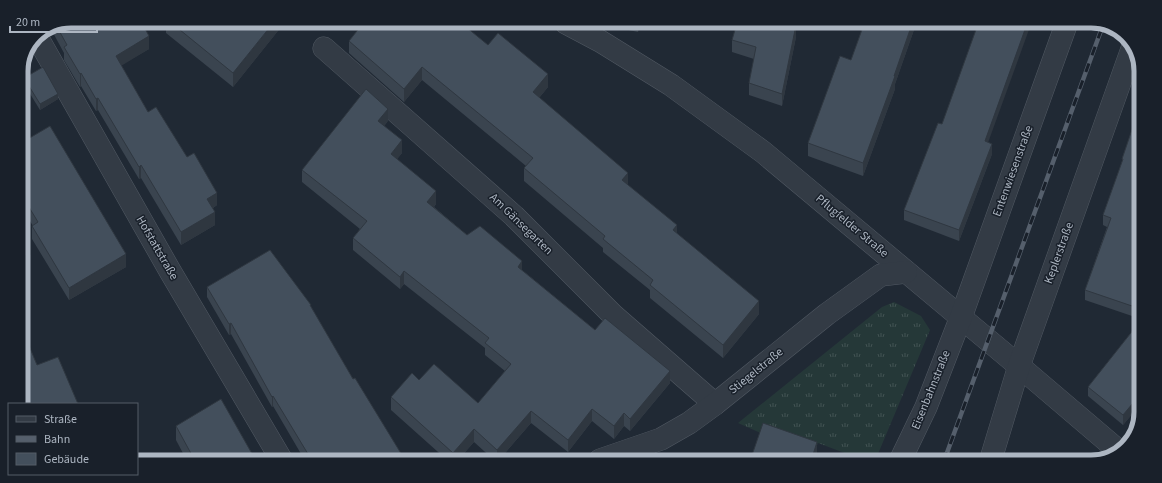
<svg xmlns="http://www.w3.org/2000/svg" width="1162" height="483" viewBox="0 0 1162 483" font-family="'Source Sans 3',sans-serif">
<defs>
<pattern id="grass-tufts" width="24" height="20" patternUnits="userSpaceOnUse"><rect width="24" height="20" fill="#253838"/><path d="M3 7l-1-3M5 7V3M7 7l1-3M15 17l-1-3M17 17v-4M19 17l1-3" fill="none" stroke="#425353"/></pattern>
</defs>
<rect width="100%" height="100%" fill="#202934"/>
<!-- grass -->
<polygon fill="url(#grass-tufts)" points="894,302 921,316 930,330 875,461 866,461 818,443 814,451 763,434 738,423 882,307"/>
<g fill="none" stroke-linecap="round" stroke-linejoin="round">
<!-- street casing -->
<g stroke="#515963" stroke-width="23">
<g id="street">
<polyline points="566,23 600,41 671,85 763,152 1019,366 1120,452"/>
<polyline points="36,35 170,271 281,459"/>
<polyline points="324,48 514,216 613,315 715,404"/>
<polyline points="600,460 661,439 689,423 715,404 827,314 881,275 906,272"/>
<polyline points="900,461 926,407 961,317 1066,25"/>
<polyline points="990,462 1019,366 1133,46"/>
</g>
</g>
<!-- path -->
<polyline stroke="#415355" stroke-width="2.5" stroke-dasharray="3 3" stroke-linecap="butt" points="341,28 346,22"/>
<!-- street -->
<use href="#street" stroke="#333b45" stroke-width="22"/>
<!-- rail casing -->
<g stroke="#555f6c" stroke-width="4.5">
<polyline id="rail" points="944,461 1103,25"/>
</g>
<!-- rail -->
<use href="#rail" stroke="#19202a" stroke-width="3" stroke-dasharray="9" stroke-linecap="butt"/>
</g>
<!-- wall -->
<g fill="#3a444f">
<polygon points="71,21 149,49 121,65 148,112 187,157 217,205 213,208 215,225 181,245 141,178 139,179 98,110 96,111 81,86 80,87 64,60 64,53 51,29"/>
<polygon points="166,21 285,22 233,87 166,33"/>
<polygon points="614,23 640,23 638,32 614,27"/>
<polygon points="864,24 916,24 895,84 895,89 863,176 808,156 808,143 851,60"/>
<polygon points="796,37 782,106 749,95 749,83 754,59 732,52 732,40"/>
<polygon points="349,41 488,45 548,87 539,98 759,314 723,358 650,298 650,290 603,252 603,248 524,181 524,168 526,166 422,80 404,102 349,53"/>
<polygon points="24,78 58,99 40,110 24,84"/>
<polygon points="1140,106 1139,295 1132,316 1085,300 1085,290 1107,227 1103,225 1103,215 1122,162 1122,159"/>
<polygon points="388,121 384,126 402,153 397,159 436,204 434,207 467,235 522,270 595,330 670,383 630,431 624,426 614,439 592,421 568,452 531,423 499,460 494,460 474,442 458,460 447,460 391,410 391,397 419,380 478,403 505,371 485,355 485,348 404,284 400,289 353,250 353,238 360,229 302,182 302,170"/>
<polygon points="942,124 988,142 992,154 959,241 904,220 904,210"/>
<polygon points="21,143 126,267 69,300 32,239 32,226 33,226 21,206"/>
<polygon points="207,287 311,308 353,379 405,460 304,459 273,406 272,407 231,334 229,335 207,297"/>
<polygon points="1138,324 1138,407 1123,425 1088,396 1088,387"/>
<polygon points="176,426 255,459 186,459 176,440"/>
</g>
<!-- shaded-wall -->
<g fill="#2f3740">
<polygon points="274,22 285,22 233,87 233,73"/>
<polygon points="639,23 640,23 638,32 638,26"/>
<polygon points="912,24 916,24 895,84 895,89 863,176 863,163"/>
<polygon points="1027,24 1031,24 985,151 985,141"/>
<polygon points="796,25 796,37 782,106 782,94"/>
<polygon points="149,36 149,49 116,69 116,56"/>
<polygon points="422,67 422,80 404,102 404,89"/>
<polygon points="81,73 81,86 80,87 80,74"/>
<polygon points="548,74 548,87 533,105 533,92"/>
<polygon points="58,94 58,99 40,110 40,104"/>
<polygon points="98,98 98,110 96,111 96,99"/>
<polygon points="388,109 388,121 378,134 378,121"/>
<polygon points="402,140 402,153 391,167 391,154"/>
<polygon points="992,144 992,154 959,241 959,230"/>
<polygon points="141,165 141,178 139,179 139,167"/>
<polygon points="628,173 628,186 622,180"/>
<polygon points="436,191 436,204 427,215 427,202"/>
<polygon points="217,193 217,205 207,212 207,199"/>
<polygon points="215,212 215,225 181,245 181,232"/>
<polygon points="677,225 677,238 673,230"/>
<polygon points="126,254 126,267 69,300 69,288"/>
<polygon points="522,261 522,274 518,267"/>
<polygon points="404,271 404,284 400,289 400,277"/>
<polygon points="1139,285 1139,295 1132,316 1132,306"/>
<polygon points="759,301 759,314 723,358 723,345"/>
<polygon points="231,323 231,334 229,335 229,324"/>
<polygon points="670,371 670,383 630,431 630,419"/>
<polygon points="273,396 273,406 272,407 272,397"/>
<polygon points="1138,397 1138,407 1123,425 1123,415"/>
<polygon points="592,409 592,421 568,452 568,440"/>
<polygon points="531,411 531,423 499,460 497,460 497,450"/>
<polygon points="624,413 624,426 614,439 614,426"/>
<polygon points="474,429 474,442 458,460 453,460 453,453"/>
<polygon points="817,442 817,453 814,461 811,461"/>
</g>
<!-- building -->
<g fill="#434f5c" stroke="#2f3740">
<polygon points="71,21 141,21 149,36 116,56 148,112 156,107 187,157 194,153 217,193 207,199 215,212 181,232 141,165 139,167 98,98 96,99 81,73 80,74 64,47 67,45 57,27"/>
<polygon points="169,21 274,22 233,73"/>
<polygon points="364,22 460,22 488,45 498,33 548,74 533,92 628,173 622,180 677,225 673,230 759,301 723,345 650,285 653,280 603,239 605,236 524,168 533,158 422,67 404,89 349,41"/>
<polygon points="621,23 639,23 638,26"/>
<polygon points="737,23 791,24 796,25 782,94 749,83 756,47 732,40"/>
<polygon points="864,24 912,24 894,76 895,76 863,163 808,143 840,56 851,60"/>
<polygon points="978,24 1027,24 985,141 992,144 959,230 904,210 938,123 942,124"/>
<polygon points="43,67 58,94 40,104 24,78"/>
<polygon points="366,89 388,109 378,121 402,140 391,154 436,191 427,202 467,235 480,226 522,261 518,267 595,330 605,318 670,371 630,419 624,413 614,426 592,409 568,440 531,411 497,450 474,429 453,453 391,397 412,373 419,380 434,364 478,403 511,364 485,343 489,338 404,271 400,277 353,238 367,221 302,170"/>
<polygon points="1140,106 1139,285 1132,306 1085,290 1111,218 1103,215 1123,159 1122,159"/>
<polygon points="50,126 126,254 69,288 32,226 38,222 21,194 21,143"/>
<polygon points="270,250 311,305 310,305 353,379 355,378 405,460 311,459 273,396 272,397 231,323 229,324 207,287"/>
<polygon points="1138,324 1138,397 1123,415 1088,387"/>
<polygon points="25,336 37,365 58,357 78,404 21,404 21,338"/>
<polygon points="221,399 255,459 194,459 176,426"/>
<polygon points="763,423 817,442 811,461 750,461"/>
</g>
<g text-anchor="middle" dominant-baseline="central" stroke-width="3" stroke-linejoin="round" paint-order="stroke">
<!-- street labels -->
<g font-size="12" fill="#adb6c2" stroke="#19202a">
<text transform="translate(1013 171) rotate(-70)">Entenwiesenstraße</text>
<text transform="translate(521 224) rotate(44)">Am Gänsegarten</text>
<text transform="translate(852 226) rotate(40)">Pflugfelder Straße</text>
<text transform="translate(157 248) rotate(60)">Hofstattstraße</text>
<text transform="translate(1059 253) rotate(-70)">Keplerstraße</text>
<text transform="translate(756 371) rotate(-39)">Stiegelstraße</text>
<text transform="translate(931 390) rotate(-68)">Eisenbahnstraße</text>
</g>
</g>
<!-- crop -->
<path d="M0 0H1162V483H0ZM71 28H1091A43 43 0 0 1 1134 71V412A43 43 0 0 1 1091 455H71A43 43 0 0 1 28 412V71A43 43 0 0 1 71 28Z" fill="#19202a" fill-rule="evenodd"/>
<path fill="none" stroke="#adb6c2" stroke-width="5" d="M71 28H1091A43 43 0 0 1 1134 71V412A43 43 0 0 1 1091 455H71A43 43 0 0 1 28 412V71A43 43 0 0 1 71 28Z"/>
<!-- legend -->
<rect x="8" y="403" width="130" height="72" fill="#19202a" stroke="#545c67"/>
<rect x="16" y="416" width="20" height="6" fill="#333b45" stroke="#545c67"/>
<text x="44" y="423" font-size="12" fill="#adb6c2">Straße</text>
<rect x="16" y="436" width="20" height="6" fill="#555f6c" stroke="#545c67"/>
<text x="44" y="443" font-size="12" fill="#adb6c2">Bahn</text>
<rect x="16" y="453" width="20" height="12" fill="#434f5c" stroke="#545c67"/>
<text x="44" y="463" font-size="12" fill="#adb6c2">Gebäude</text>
<!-- scale -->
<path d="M10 26v6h87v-6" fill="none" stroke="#adb6c2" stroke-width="2"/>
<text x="16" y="26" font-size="12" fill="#adb6c2" stroke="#19202a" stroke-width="3" paint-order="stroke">20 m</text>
</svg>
